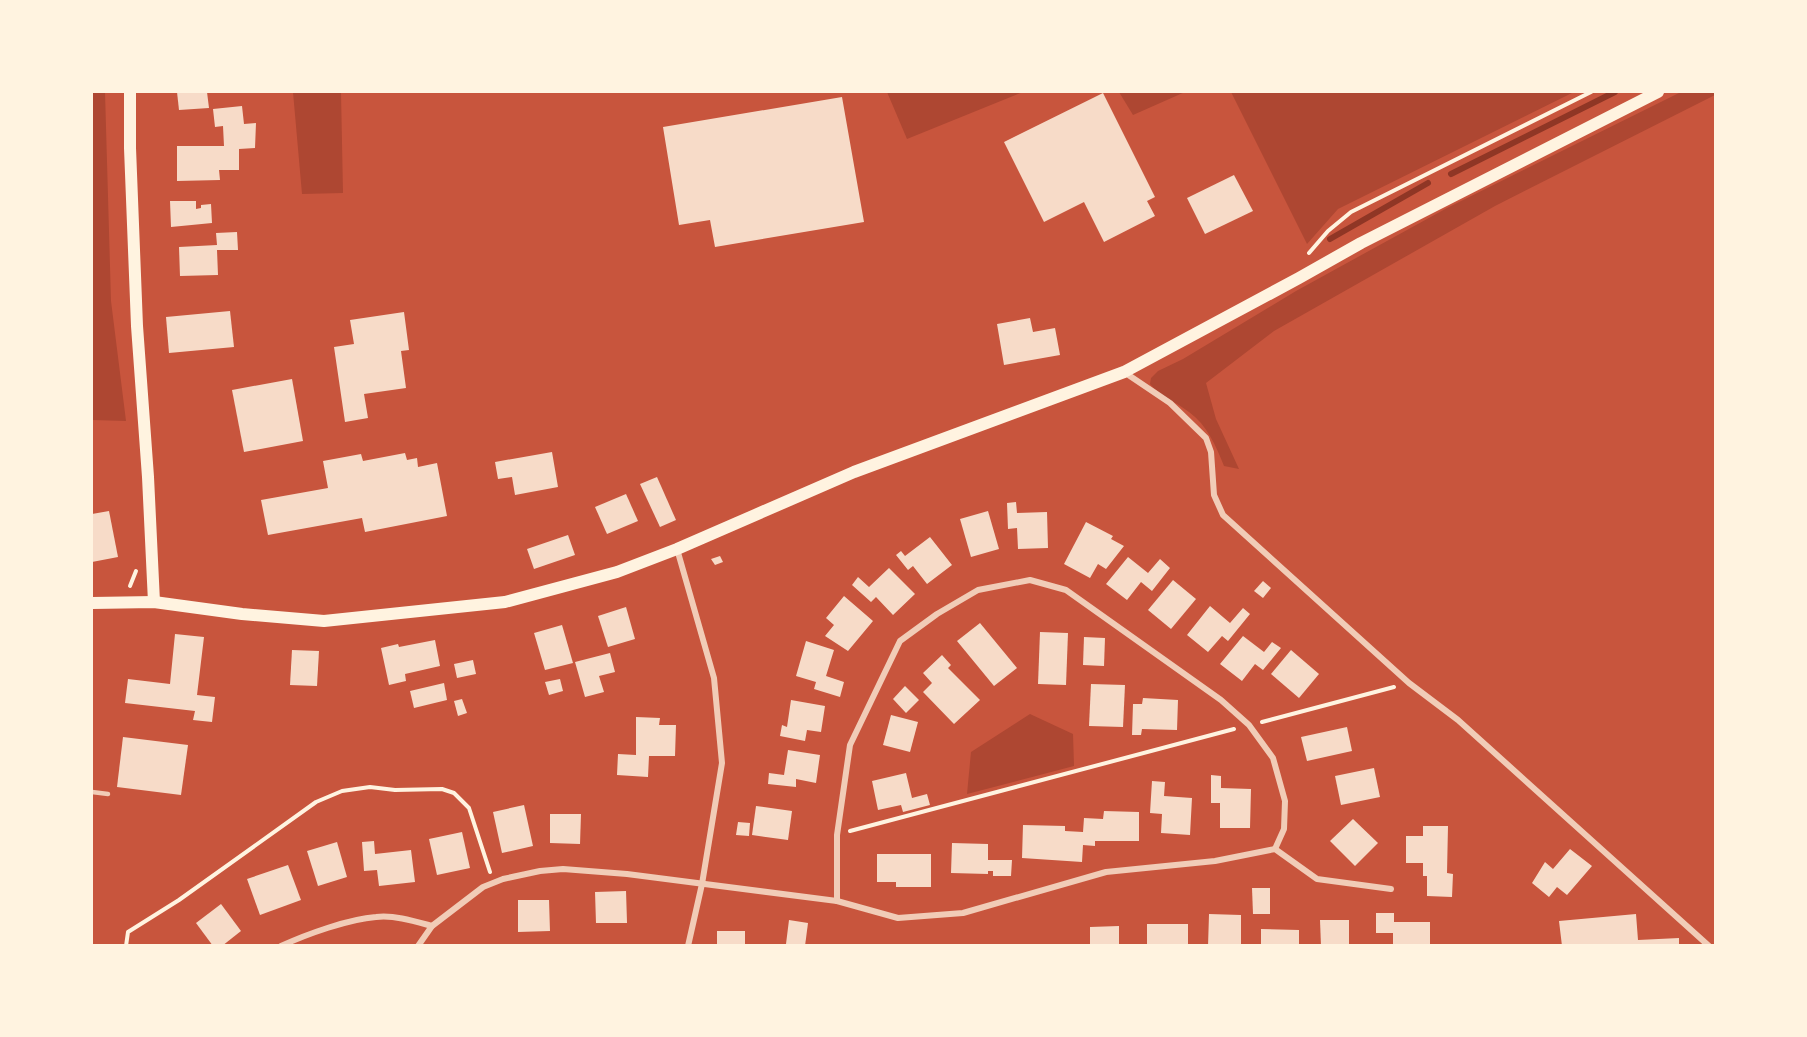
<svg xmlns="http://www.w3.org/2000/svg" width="1807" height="1037" viewBox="0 0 1807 1037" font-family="Figtree,sans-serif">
<rect width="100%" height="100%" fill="#c8553d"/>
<!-- green -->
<g fill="#ae4732">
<polygon points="92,92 105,92 111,301 126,421 92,420"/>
<polygon points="293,92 341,92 343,193 302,194"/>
<polygon points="887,92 1023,92 907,139"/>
<polygon points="1119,92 1185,92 1133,115"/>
<polygon points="1231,92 1574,92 1338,209 1307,244"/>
<path d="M1681 92H1715V95L1495 206 1274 331 1206 383 1216 419 1239 469 1224 466C1216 446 1207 425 1189 412 1176 402 1160 396 1150 384L1151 378 1158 371 1183 359 1296 291 1447 208Z"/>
<polygon points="1030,714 1073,734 1074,766 967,794 971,752"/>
</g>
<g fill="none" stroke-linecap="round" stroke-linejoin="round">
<!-- stream -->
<g stroke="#8f3625" stroke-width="6">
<polyline points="1451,174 1615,92"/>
<polyline points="1330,239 1428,183"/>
</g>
</g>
<!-- building -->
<g fill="#f7dbc8">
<polygon points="177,92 207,92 209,108 179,110"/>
<polygon points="1103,93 1155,197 1147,201 1155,216 1104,242 1084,202 1044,222 1004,142"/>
<polygon points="842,97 864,222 715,247 710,220 679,225 663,127"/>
<polygon points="242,106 244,124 256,123 255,148 239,149 239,170 219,170 220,180 177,181 177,146 224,146 223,126 215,127 213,109"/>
<polygon points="1234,175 1253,211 1205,234 1187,198"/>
<polygon points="170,201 196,201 196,209 201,208 201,205 211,204 212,223 171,227"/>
<polygon points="237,232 238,250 217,250 218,275 180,276 179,247 217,245 216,233"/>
<polygon points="230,311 234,347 169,353 166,317"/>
<polygon points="404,312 409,350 401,351 406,388 364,394 368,418 345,422 334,347 354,344 350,320"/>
<polygon points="1030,318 1033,332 1055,328 1060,355 1004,365 997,324"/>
<polygon points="292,379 303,441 244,452 232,390"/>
<polygon points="552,452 558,487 515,495 512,477 498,479 495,462"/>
<polygon points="405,453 407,460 417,458 418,467 437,463 447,516 365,532 362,518 268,535 261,500 328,488 323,461 361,454 363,461"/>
<polygon points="657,477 676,520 660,527 640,484"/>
<polygon points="626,494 638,521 607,534 595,507"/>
<polygon points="1016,502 1017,513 1047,512 1048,548 1018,549 1017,528 1008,529 1007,503"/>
<polygon points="109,511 118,557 92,562 92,514"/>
<polygon points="988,511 999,549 971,557 960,519"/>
<polygon points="1086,522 1113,536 1111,539 1124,546 1106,569 1098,564 1090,578 1064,564"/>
<polygon points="568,535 575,555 534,569 527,549"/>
<polygon points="930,537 952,565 927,584 913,566 908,570 896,555 901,551 905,556"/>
<polygon points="720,556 723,562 715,565 711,559"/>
<polygon points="1128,557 1148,573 1160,559 1170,568 1152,591 1141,582 1127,600 1106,584"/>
<polygon points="889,568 915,594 893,615 876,597 871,602 852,585 858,577 869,587"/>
<polygon points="1173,580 1196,599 1171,629 1148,610"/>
<polygon points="1263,581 1271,588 1263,598 1254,591"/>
<polygon points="844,596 873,621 848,651 825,636 834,625 826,618"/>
<polygon points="1210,606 1230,623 1243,608 1250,614 1228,641 1222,636 1208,652 1187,635"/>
<polygon points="626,607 635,639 608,647 598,616"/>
<polygon points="980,623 1017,668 994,686 957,641"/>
<polygon points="562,625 573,663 545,670 534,633"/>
<polygon points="1040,632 1068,633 1066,685 1038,684"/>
<polygon points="175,634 204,637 197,695 215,697 212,722 193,720 195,711 125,703 128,679 170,684"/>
<polygon points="1243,636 1264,652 1272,642 1281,648 1263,670 1255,664 1242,681 1220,664"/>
<polygon points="1084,637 1105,638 1104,666 1083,665"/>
<polygon points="435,640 440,666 405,674 406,681 389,685 381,648 398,644 399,647"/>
<polygon points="806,641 834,650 826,676 844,682 840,697 814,689 816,682 796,676"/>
<polygon points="292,650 319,651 317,686 290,685"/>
<polygon points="1291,650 1319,674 1299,698 1271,674"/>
<polygon points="610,653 615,672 599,676 604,692 585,697 575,662"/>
<polygon points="942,655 951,665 948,668 980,700 954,724 923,692 932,683 923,673"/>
<polygon points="473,660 476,674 457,678 454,664"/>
<polygon points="560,679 563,691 549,695 545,682"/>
<polygon points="444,683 447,700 414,708 410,691"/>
<polygon points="1091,684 1125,685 1123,727 1089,726"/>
<polygon points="905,686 919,700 906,713 893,699"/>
<polygon points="1143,698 1178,700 1177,730 1142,729 1141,735 1132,735 1133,704 1142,704"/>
<polygon points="462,699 467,713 458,716 454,701"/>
<polygon points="791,700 825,706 821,732 807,730 805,741 780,736 782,725 787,727"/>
<polygon points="891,715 918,722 910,752 883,745"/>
<polygon points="636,717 660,718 659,725 676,725 675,756 649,756 648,777 617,775 618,754 636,755"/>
<polygon points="1347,727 1352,751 1307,761 1301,737"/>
<polygon points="123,737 188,745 181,795 117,787"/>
<polygon points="788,750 820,755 816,783 796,779 796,787 768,784 769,773 784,775"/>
<polygon points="1374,768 1380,797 1341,805 1335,776"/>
<polygon points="906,773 912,798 927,794 930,805 903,812 901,805 878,810 872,781"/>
<polygon points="1211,775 1221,776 1221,788 1251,789 1250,828 1220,828 1220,803 1211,803"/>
<polygon points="1152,781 1165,782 1164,796 1192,798 1190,835 1161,833 1162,814 1150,813"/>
<polygon points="524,805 533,846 502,853 493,812"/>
<polygon points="756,806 792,811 788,840 752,835"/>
<polygon points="1104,811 1139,812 1139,841 1095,841 1095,846 1083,845 1082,862 1022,858 1023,825 1065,826 1065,831 1083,832 1084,818 1103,819"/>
<polygon points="550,814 581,814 580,844 550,843"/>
<polygon points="1353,819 1378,843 1355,866 1330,841"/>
<polygon points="738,822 750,823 749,836 736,835"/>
<polygon points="1423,826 1448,826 1447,873 1453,874 1452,897 1427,896 1427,876 1423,876 1423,863 1406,863 1406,836 1423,836"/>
<polygon points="462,832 470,868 437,875 429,839"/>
<polygon points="374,841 375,854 411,850 415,882 379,886 377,870 364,871 362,842"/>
<polygon points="337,842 347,877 318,886 307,851"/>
<polygon points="952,843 988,844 988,860 1012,860 1011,876 993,876 993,871 988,871 988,874 951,873"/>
<polygon points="1570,849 1592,866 1567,895 1557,887 1549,897 1532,883 1545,862 1553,869"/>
<polygon points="877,854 931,854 931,887 896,887 896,882 877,882"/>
<polygon points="288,865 301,900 260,915 247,879"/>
<polygon points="1252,888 1270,888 1270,914 1253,914"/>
<polygon points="626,891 627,923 596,923 595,892"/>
<polygon points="518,900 549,900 550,931 518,932"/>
<polygon points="221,904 241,931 222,946 213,946 196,923"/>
<polygon points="1376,913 1394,913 1394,922 1430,922 1430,946 1393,946 1393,933 1376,933"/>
<polygon points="1209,914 1241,915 1241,946 1208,946"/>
<polygon points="1636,914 1638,940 1679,938 1679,946 1562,946 1559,921"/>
<polygon points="789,920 808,923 805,946 786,944"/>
<polygon points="1320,920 1349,920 1349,946 1321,946"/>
<rect x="1147" y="924" width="41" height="22"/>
<polygon points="1119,926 1119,946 1090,946 1090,927"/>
<polygon points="1261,929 1299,930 1299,946 1261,946"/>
<rect x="717" y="931" width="28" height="15"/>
</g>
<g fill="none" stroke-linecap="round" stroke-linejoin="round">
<!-- path -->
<g stroke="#fff3e0" stroke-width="4">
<polyline points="1309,253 1328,231 1351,212 1591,92"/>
<polyline points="130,586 136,571"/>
<polyline points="1262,722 1394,687"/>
<polyline points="850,831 1234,729"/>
<polyline points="126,946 128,932 179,900 316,802 342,791 370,787 395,790 442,789 454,793 469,808 490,872"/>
</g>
<!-- service -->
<polyline stroke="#f1ccb7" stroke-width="4.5" points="92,792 108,794"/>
<!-- minor -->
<g stroke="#f1ccb7" stroke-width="6">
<polyline points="1124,372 1170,403 1206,438 1211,452 1214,495 1223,515 1409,683 1458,720 1709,946"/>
<polyline points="677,549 714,678 722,763 702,884 688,946"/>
<polyline points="837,901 837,835 850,745 900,641 937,614 978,590 1030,580 1066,590 1221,700 1249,725 1273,758 1285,801 1284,829 1275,849"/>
<path d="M281 946C307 934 349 919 376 917 395 915 414 921 432 926"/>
<polyline points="418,946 432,926 483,887 503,879 540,871 563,869 627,874 837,901 898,918 963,913 1106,872 1215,861 1275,849 1317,879 1391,889"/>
</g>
<!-- secondary -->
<g stroke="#fff3e0" stroke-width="12">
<polyline points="130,92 130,148 137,326 148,477 154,602"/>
<polyline points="92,603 154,602 242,614 324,621 505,602 617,572 677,549 854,472 1124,372 1299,278 1361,243 1658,92"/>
</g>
</g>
<!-- border -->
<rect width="1807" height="1037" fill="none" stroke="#fff3e0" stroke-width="186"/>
</svg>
